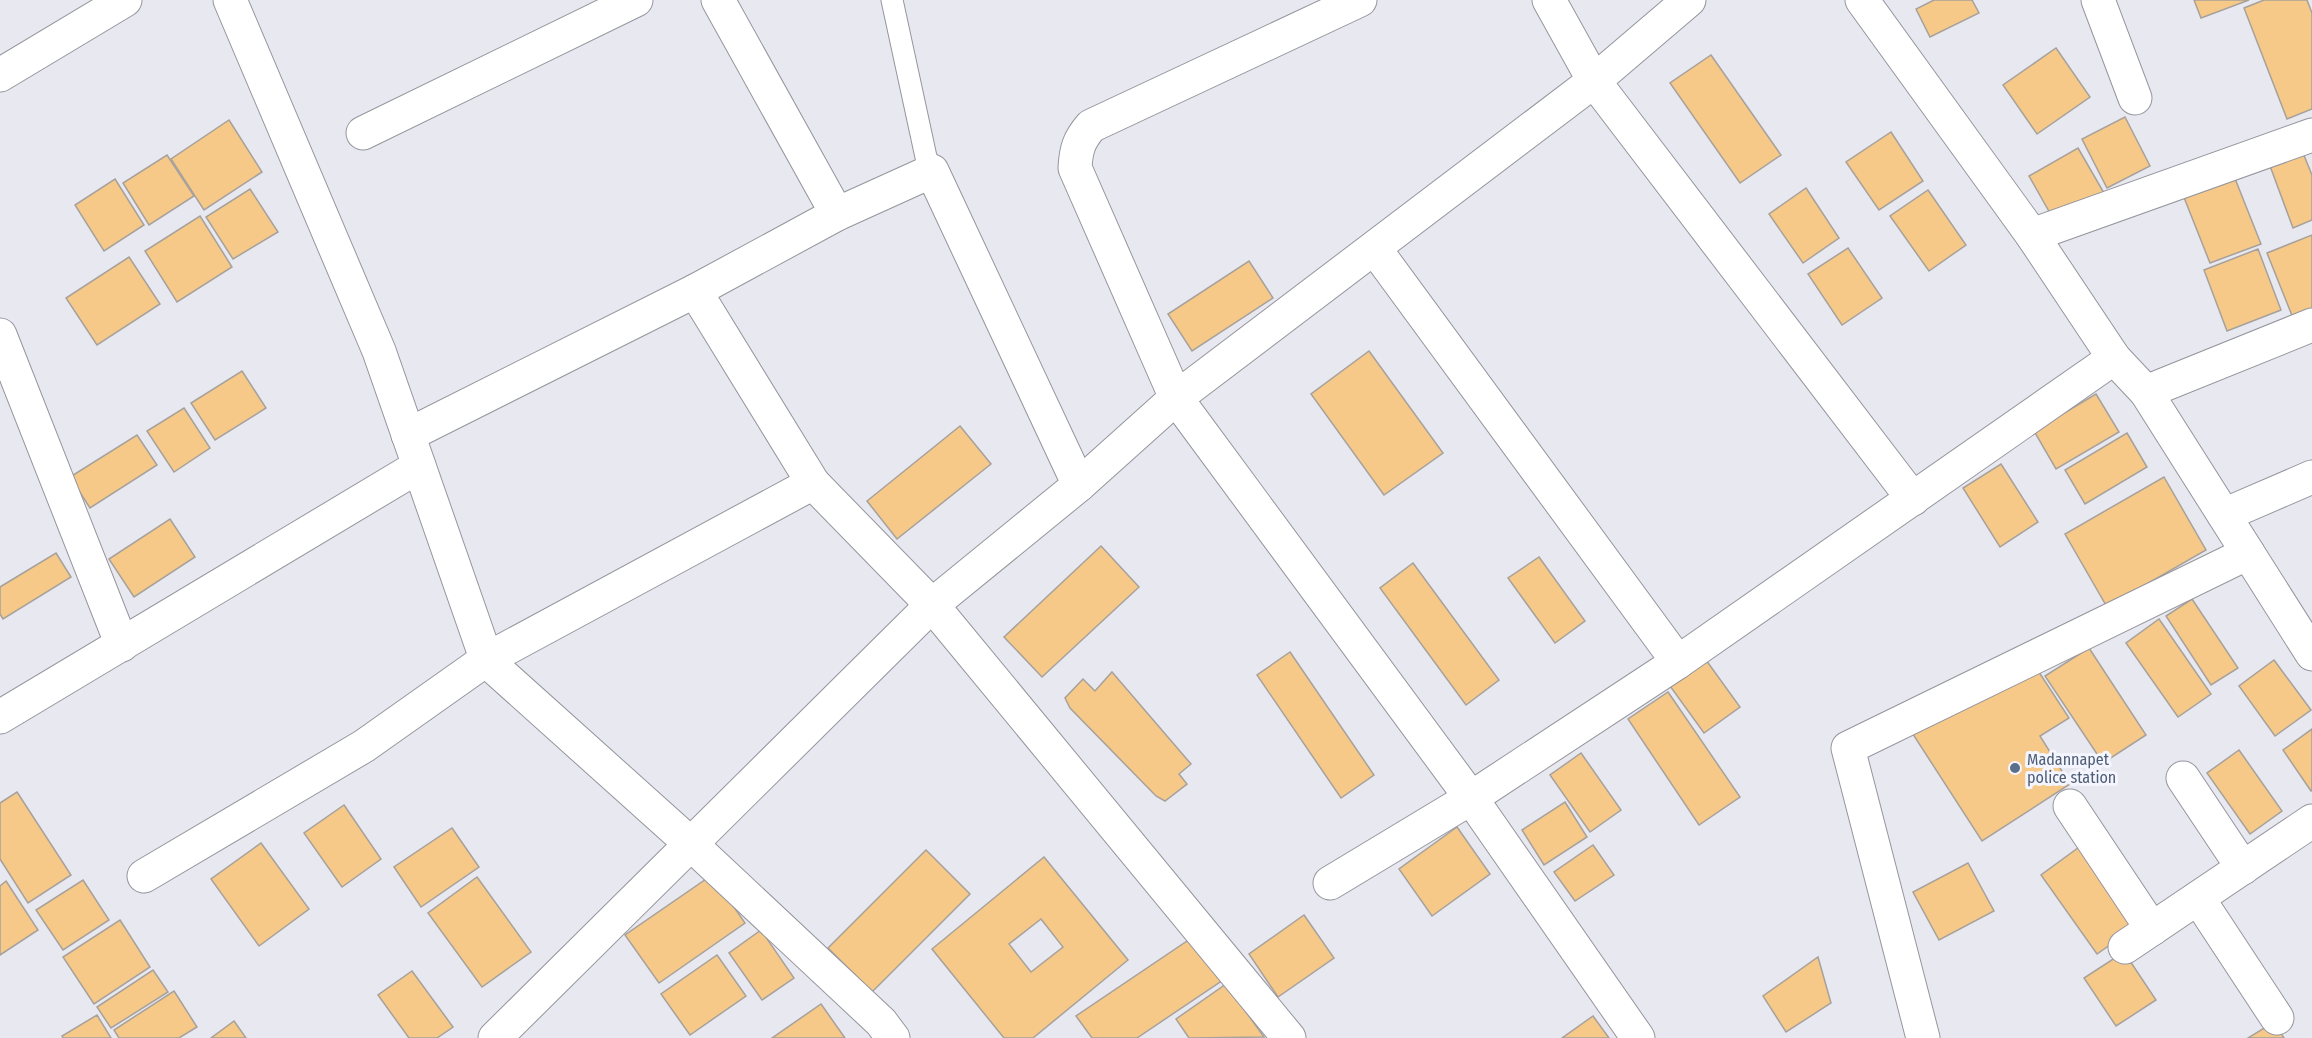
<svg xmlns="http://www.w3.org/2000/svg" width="2312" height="1038" viewBox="0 0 2312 1038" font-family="'Fira Sans Condensed',sans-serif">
<rect width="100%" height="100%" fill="#e7e8f0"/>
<!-- building -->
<g fill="#f6c989" stroke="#a7a19b" stroke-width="1.5" fill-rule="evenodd">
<polygon points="1934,0 1972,0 1979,13 1930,37 1916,9"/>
<polygon points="2194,0 2249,0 2201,18"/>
<polygon points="2264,0 2307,0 2312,13 2312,109 2287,119 2244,8"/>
<polygon points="2056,48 2090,97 2037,134 2003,85"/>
<polygon points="1711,55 1781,155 1740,183 1670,83"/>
<polygon points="2125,117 2150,166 2107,188 2082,139"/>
<polygon points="229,120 262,172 204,210 171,159"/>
<polygon points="1891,132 1923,181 1879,210 1846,162"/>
<polygon points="2078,148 2104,193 2055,222 2029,176"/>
<polygon points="2303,153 2312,175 2312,220 2293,228 2270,166"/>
<polygon points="167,155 194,196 149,225 123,183"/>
<polygon points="2234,176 2261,244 2210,263 2183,195"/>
<polygon points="115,179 144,225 104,251 75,205"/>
<polygon points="1806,188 1839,238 1803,263 1769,214"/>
<polygon points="250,189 278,232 233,259 206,217"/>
<polygon points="1928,190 1966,245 1929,271 1890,216"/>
<polygon points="200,216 232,267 177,302 145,251"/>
<polygon points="2312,235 2312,310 2293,318 2267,253"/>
<polygon points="1848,248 1882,298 1842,325 1808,274"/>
<polygon points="2258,249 2281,310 2227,331 2204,270"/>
<polygon points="129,257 160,304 97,345 66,298"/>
<polygon points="1249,261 1273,298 1192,351 1168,314"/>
<polygon points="1369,351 1443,453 1384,495 1311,394"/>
<polygon points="242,371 266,408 215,440 191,403"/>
<polygon points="2096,394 2119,432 2056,469 2034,431"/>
<polygon points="184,408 210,448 174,472 147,431"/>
<polygon points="960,426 991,464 897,539 867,501"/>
<polygon points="2127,433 2147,467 2085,504 2065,470"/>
<polygon points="137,435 157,465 90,508 70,477"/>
<polygon points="2001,464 2038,522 2000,547 1963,488"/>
<polygon points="2164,477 2206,550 2107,607 2065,534"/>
<polygon points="170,519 195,557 134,597 109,559"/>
<polygon points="1101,546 1139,587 1042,677 1004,637"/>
<polygon points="56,553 71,577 3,619 0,614 0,587"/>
<polygon points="1539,557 1585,621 1555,643 1508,578"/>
<polygon points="1413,563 1499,680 1466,705 1380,588"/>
<polygon points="2192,599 2238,668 2211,685 2166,616"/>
<polygon points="2159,619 2211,694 2178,717 2126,643"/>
<polygon points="2089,648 2146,735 2103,763 2045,676"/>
<polygon points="1290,652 1374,775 1341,798 1257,675"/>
<polygon points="1706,660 1740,707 1704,733 1670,686"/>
<polygon points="2274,660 2311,710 2275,736 2239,686"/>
<polygon points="2035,666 2069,718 2040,736 2070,784 1982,841 1909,728"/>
<polygon points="1112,672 1191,764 1179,774 1187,784 1165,801 1156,796 1070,708 1065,698 1083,679 1095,691"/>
<polygon points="1668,692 1740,797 1699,825 1628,719"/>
<polygon points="2312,729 2312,790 2311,791 2283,750"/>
<polygon points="2239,750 2282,811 2250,834 2207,773"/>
<polygon points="1581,753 1621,810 1590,832 1550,775"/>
<polygon points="17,792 71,875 28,903 0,859 0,803"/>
<polygon points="1565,802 1587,837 1544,865 1522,830"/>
<polygon points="344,805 381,859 342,887 304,833"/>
<polygon points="1457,827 1490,874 1432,916 1399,869"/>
<polygon points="452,828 479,867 421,907 394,867"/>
<polygon points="261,843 309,909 259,946 211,879"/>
<polygon points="1593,845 1614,875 1575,901 1554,872"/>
<polygon points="2082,845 2138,925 2097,954 2041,875"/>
<polygon points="926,850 970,894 872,992 828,948"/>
<path d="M1044 857 1128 960 1033 1038H1004L932 949ZM1041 919 1063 947 1031 972 1009 944Z"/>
<polygon points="1968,863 1994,911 1939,940 1913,892"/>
<polygon points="712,875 745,923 659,983 625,935"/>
<polygon points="477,877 531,952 482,987 428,913"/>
<polygon points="83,880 109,920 63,950 36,910"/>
<polygon points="6,881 38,930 0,955 0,886"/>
<polygon points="1304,915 1334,958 1278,997 1249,954"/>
<polygon points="120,920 150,967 94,1004 63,957"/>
<polygon points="761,930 794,978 762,1000 729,953"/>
<polygon points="1193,937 1223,980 1137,1038 1092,1038 1076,1016"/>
<polygon points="2124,952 2156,1000 2116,1026 2084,978"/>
<polygon points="717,955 746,996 690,1035 661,994"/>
<polygon points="1818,957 1831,1003 1786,1032 1763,996"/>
<polygon points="153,970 168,992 111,1028 97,1007"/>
<polygon points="412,971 453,1027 437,1038 409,1038 378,995"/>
<polygon points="1226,984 1264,1037 1189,1038 1176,1019"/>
<polygon points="174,991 197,1027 179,1038 119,1038 114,1030"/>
<polygon points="821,1004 845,1038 772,1038"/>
<polygon points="97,1015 111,1038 63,1038 62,1036"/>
<polygon points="1593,1016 1609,1038 1562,1038"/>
<polygon points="234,1021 246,1038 211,1038"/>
<polygon points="2274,1022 2284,1038 2248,1038"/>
</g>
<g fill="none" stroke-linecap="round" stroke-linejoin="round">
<!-- service casing -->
<g stroke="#95959d" stroke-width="23">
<polyline id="service" points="892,0 926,157 932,171"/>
</g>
<!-- minor casing -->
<g stroke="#95959d" stroke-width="35">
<g id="minor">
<polyline points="718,0 837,214"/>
<path d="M1360 0 1091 126C1079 140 1076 149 1075 168L1176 398 1471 798 1638 1038"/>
<polyline points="1549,0 1594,81 1913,499"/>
<polyline points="2098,0 2135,98"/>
<polyline points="0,75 125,0"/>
<polyline points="363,133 636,0"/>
<polyline points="2032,235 2312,135"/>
<polyline points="1375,249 1678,662"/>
<polyline points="695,291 813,483 932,605 1289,1038"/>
<polyline points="0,335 122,645"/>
<polyline points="2146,392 2312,325"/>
<polyline points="408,435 695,291 837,214 932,171 1079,485"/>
<polyline points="2224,515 2312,477"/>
<polyline points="0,717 419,466"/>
<polyline points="2183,778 2243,868"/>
<polyline points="2070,806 2152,929"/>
<polyline points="144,876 364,746 487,659 813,483"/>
<polyline points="1330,883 1471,798 1678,662 2114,358"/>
<polyline points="2198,898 2277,1018"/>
<polyline points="2125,947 2312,821"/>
<polyline points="495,1038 932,605 1079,485 1176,398 1594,81 1689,0"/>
<polyline points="1923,1038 1848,748 2248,553"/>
</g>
</g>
<!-- tertiary casing -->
<g stroke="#95959d" stroke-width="35">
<g id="tertiary">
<polyline points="230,0 379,351 487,661 692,845 881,1022 893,1038"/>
<polyline points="1862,0 2032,235 2114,358 2146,392 2312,654"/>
</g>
</g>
<!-- service -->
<use href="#service" stroke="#fff" stroke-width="21"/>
<!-- minor -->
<use href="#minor" stroke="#fff" stroke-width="33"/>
<!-- tertiary -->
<use href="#tertiary" stroke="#fff" stroke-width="33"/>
</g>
<!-- markers -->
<circle fill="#5c6f8a" stroke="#f4f5fe" stroke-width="2" cx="2015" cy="768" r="6"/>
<g text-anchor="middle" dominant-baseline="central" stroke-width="6" stroke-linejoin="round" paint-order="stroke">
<!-- service labels -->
<g font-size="16" fill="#4e5e75" stroke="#f4f5fe" text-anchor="start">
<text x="2027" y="759">Madannapet<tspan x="2027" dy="18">police station</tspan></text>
</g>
</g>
</svg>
